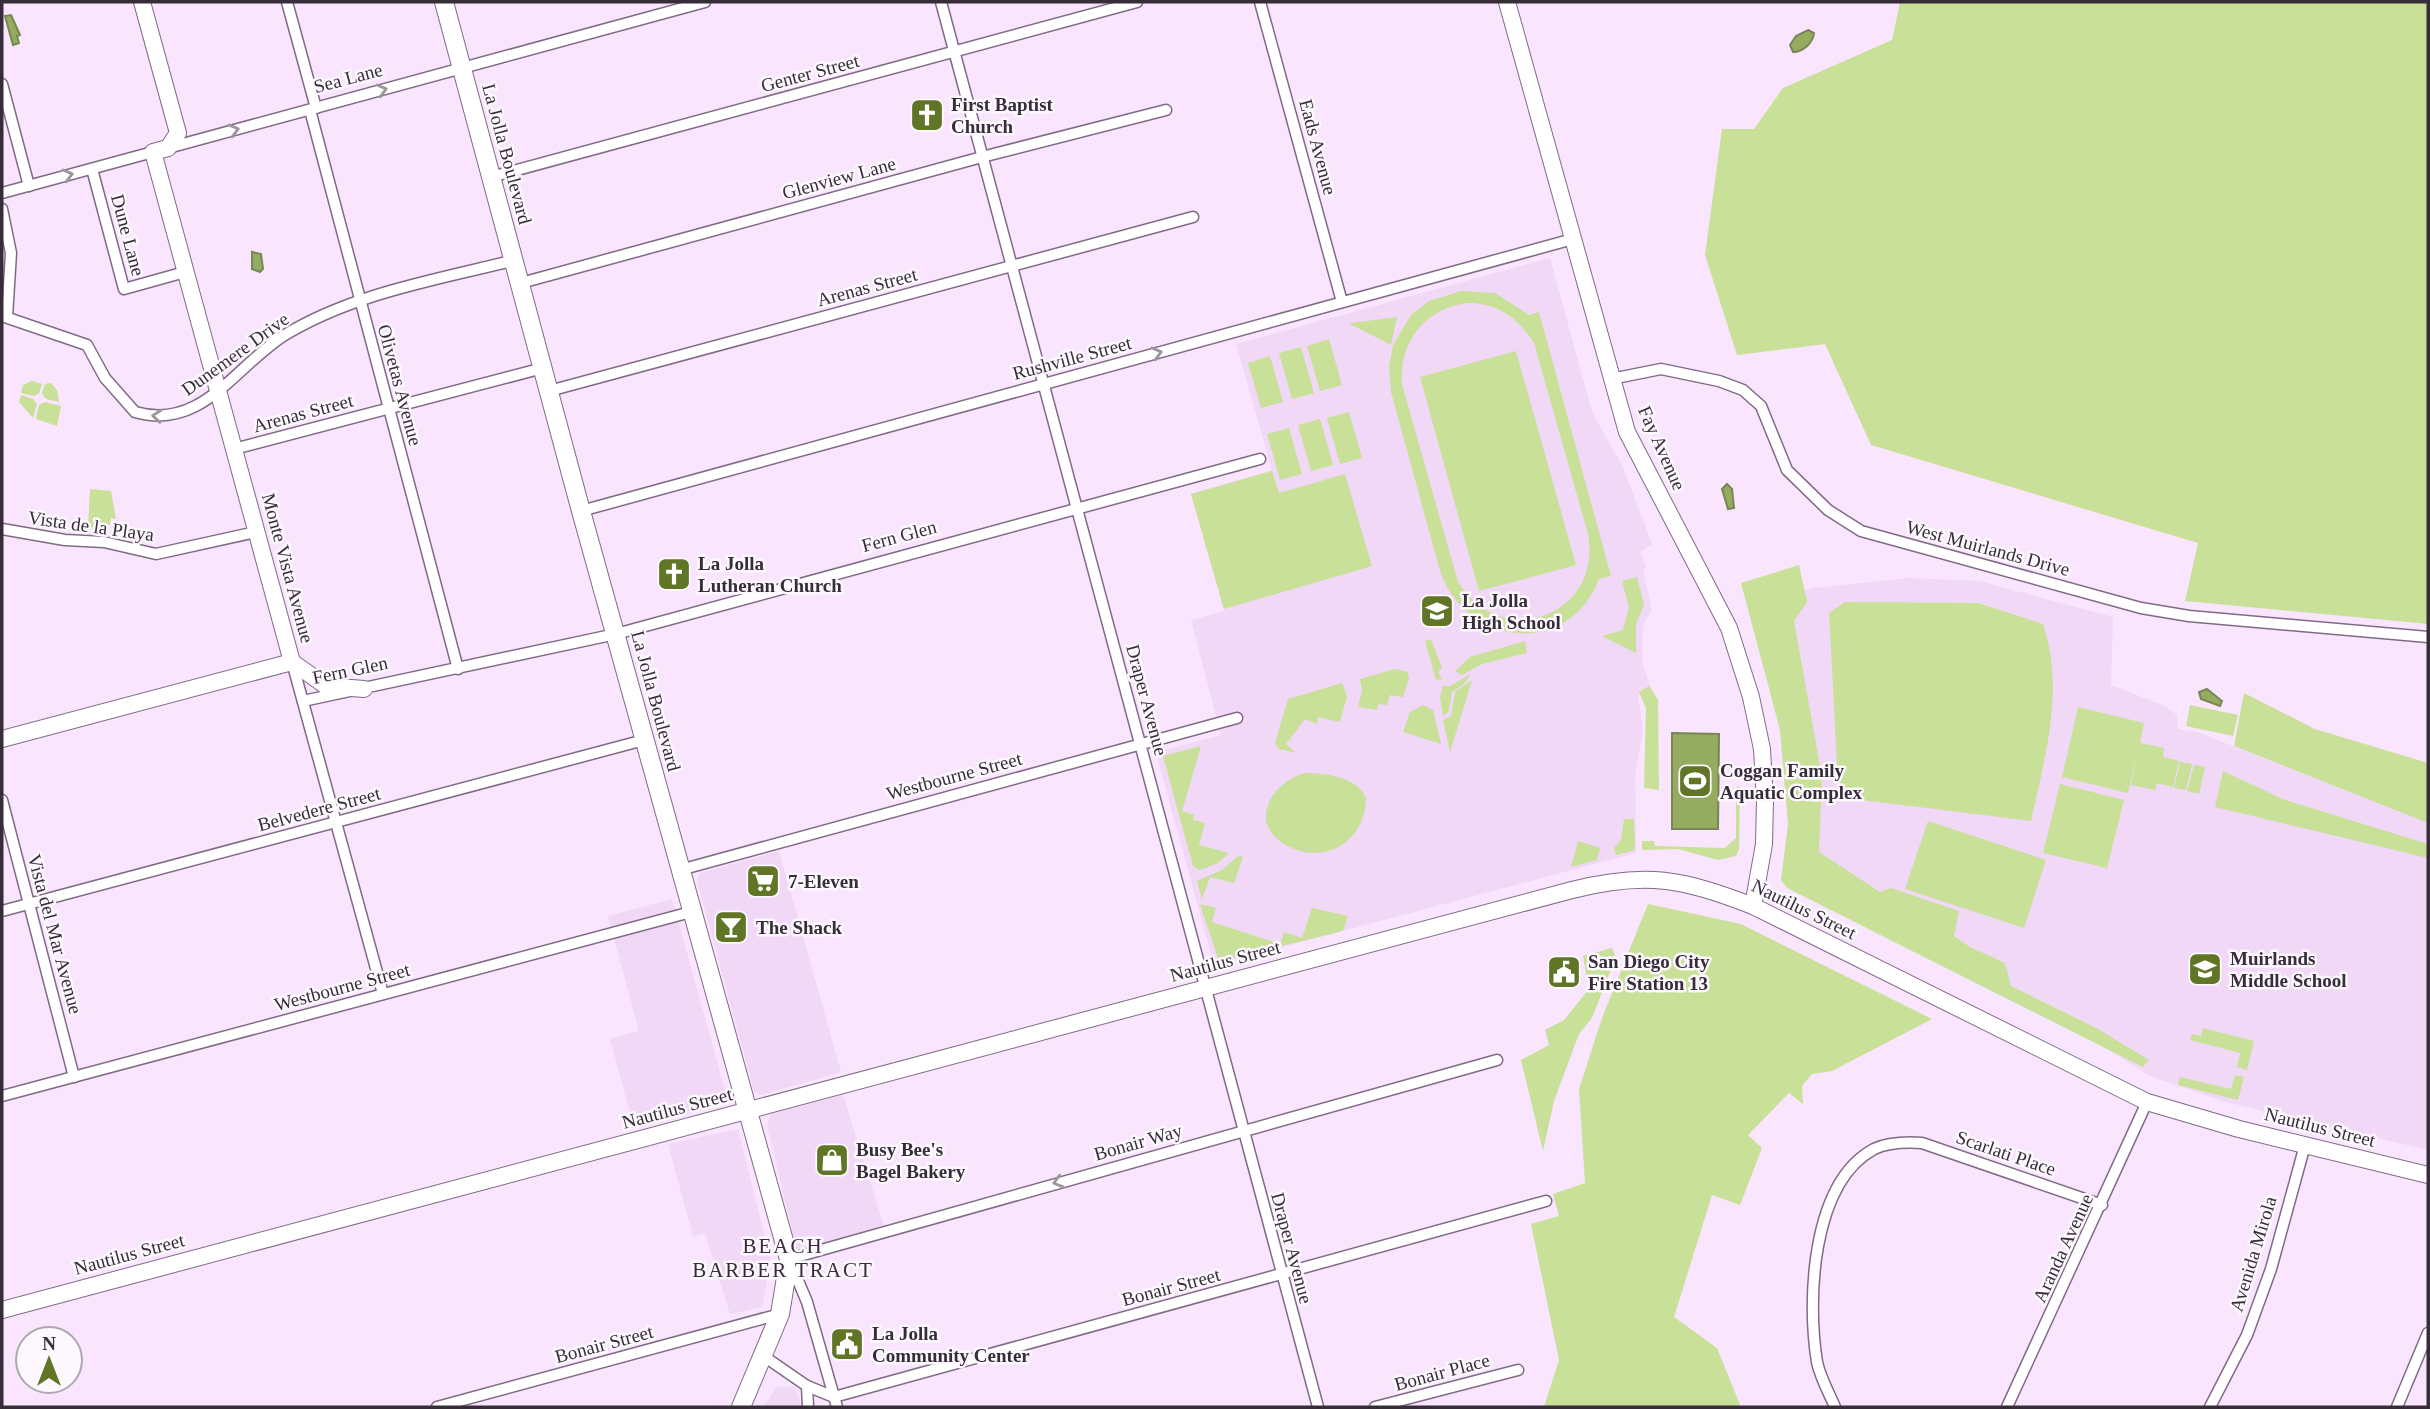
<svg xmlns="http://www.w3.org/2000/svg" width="2430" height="1409" viewBox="0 0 2430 1409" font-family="Georgia,serif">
<rect width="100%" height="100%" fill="#f9e5fe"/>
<!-- built -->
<g fill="#f0d8f6">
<polygon points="1550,258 1592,412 1622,465 1652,544 1640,552 1646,567 1643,571 1652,610 1643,624 1642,661 1651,689 1638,695 1643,731 1635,774 1636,853 1214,965 1156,752 1221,735 1191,620 1224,611 1191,494 1272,470 1236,344"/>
<polygon points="1909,578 1979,581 2113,617 2111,685 2165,706 2177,715 2178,729 2200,733 2428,823 2428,1150 2222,1101 2148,1075 1814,863 1773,601 1813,588"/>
<polygon points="779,851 841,1072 761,1095 754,1091 697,881 700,873"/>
<polygon points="672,899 727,1097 724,1104 634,1127 610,1039 639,1031 608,916"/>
<polygon points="843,1095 884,1226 797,1251 767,1125 771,1113"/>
<polygon points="738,1129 771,1261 762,1307 730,1314 705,1233 693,1236 668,1144"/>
<polygon points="778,1386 794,1387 803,1407 763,1407"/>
</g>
<!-- green -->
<g fill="#c8e098" fill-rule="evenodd">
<polygon points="1900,2 2428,2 2428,624 2185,601 2198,543 1871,445 1825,344 1737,355 1705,255 1722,129 1754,129 1783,88 1892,40"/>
<path d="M1461 291 1495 293 1529 315 1539 312 1611 576 1599 579C1569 658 1466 647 1440 571L1391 392 1389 367 1393 345 1411 315 1429 301ZM1467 303C1498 303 1518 318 1534 343L1588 534C1603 616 1502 653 1458 582L1402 384C1399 341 1425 309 1467 303Z"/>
<polygon points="1397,317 1391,345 1350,324 1351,323"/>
<polygon points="1329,339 1342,385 1320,391 1307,346"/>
<polygon points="1301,347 1314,393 1292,399 1279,353"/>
<polygon points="1516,351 1576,565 1479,591 1420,377"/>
<polygon points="1270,356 1283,402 1261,408 1248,363"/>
<polygon points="32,381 42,384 39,393 34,396 21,393 23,385"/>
<polygon points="51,383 57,390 59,402 46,399 42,393 45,384"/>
<polygon points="21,395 33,399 37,404 33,418 19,402"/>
<polygon points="45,402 61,406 57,426 36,419 39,405"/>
<polygon points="1349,412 1362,458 1340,464 1327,418"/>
<polygon points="1320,419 1333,465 1311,471 1298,425"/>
<polygon points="1289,428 1302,474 1280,480 1267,434"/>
<polygon points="1272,471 1279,493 1345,474 1372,566 1224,609 1191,494"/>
<polygon points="90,489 111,491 116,519 111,518 110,525 105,524 104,528 88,527"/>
<polygon points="1799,565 1807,602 1794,621 1822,777 1819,852 1880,892 1891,888 1959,911 1954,936 1970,947 2005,963 2011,986 2098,1029 2149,1060 2143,1067 1787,888 1781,880 1788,824 1780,730 1741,583"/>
<polygon points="1637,577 1644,605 1636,624 1636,653 1602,636 1623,630 1629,607 1622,581"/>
<path d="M1845 602 1978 603 2043 624C2065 690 2045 756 2031 821L1854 799 1838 781 1829 613Z"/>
<polygon points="1431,639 1442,668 1438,672 1442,679 1436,680 1425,641"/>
<polygon points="1525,641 1527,653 1482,664 1462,675 1455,671 1470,657"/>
<polygon points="1395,669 1407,672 1409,678 1403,697 1390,695 1387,705 1378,704 1377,710 1358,707 1362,691 1360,679"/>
<polygon points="1471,674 1464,684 1452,692 1449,711 1443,716 1440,697 1443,685 1448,687"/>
<polygon points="1472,680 1450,752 1443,720 1451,716 1455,692"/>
<polygon points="1342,683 1347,696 1340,722 1318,717 1317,724 1305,719 1286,744 1296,753 1279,749 1275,743 1288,699"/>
<polygon points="1649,686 1658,700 1659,790 1644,788 1646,708 1639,692"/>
<polygon points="2244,693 2315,729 2428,763 2428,823 2234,746"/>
<polygon points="1423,705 1433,710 1441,744 1403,732 1410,712"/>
<polygon points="2190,705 2238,715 2233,736 2186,726"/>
<polygon points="2078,707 2144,723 2140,743 2164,748 2163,757 2179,761 2173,787 2157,783 2155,790 2131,785 2137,756 2128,793 2062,777"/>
<polygon points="1201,746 1182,811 1194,815 1193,820 1205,823 1199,845 1229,853 1218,863 1200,870 1193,866 1163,756"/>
<polygon points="2180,762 2192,764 2186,790 2174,788"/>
<polygon points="2194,765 2205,767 2199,794 2187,791"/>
<polygon points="2223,771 2285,800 2428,844 2428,858 2215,807"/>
<path d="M1304 773C1325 773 1358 777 1366 798 1366 841 1324 867 1286 845 1247 824 1271 783 1304 773Z"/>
<polygon points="2060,784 2124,800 2107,868 2043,853"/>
<polygon points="1740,786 1739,849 1736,856 1718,860 1678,849 1642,850 1642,841 1654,841 1655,846 1725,848 1736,838 1736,787"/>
<polygon points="1624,819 1634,819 1635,850 1616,855 1614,848 1621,840"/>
<polygon points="1928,821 2046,860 2024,928 1905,889"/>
<polygon points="1578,841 1600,848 1597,860 1571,867"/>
<polygon points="1238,856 1243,857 1234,883 1210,877 1202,899 1197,881 1222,870"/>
<polygon points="1200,904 1216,908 1212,922 1280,944 1284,932 1302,938 1312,908 1348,916 1343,931 1219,961"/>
<polygon points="1648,904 1741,924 1932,1019 1832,1071 1812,1074 1802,1086 1803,1104 1789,1093 1748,1135 1762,1148 1740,1205 1712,1195 1674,1317 1717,1348 1741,1407 1544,1407 1559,1360 1531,1224 1559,1216 1553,1194 1585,1183 1579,1089 1602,1018"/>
<polygon points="1612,948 1615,955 1612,967 1592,1018 1579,1034 1554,1101 1543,1151 1521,1060 1549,1045 1545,1030 1564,1020 1589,989 1583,956"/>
<polygon points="2203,1028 2254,1041 2247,1070 2237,1067 2240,1053 2190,1040 2192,1034 2201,1036"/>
<polygon points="2235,1075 2244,1077 2238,1100 2178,1085 2180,1077 2231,1089"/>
</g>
<!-- water -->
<g fill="#94ab60" stroke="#788554" stroke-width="2">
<polygon points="11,15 20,35 17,36 19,43 13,45 5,16"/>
<path d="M1808 30 1814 33C1813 43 1803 52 1793 52L1790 45 1796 36Z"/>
<polygon points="252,252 261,254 263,269 260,272 252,269"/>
<polygon points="1727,484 1732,489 1734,508 1728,509 1722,489"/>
<polygon points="2207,689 2222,701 2220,706 2201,699 2199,692"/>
<polygon points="1672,733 1719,734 1718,829 1672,829"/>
</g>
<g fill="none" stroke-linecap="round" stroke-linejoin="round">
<!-- street casing -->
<g stroke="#806a86" stroke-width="13">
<g id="street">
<polyline points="287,2 316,108"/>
<polyline points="941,2 1318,1407"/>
<polyline points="1260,2 1342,302"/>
<polyline points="2,84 29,186"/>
<polyline points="310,110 458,669"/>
<polyline points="168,148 705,2"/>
<polyline points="92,169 124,289 185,272"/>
<polyline points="491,177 1137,2"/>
<polyline points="2,193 153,152"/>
<polyline points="2,209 11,253 7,317"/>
<polyline points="521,283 982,157 1166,110"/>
<path d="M2 316 87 345 105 378 135 412C201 431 234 368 283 336 353 293 436 280 515 260"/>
<polyline points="1611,379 1661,369 1719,381 1743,390 1761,406 1787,470 1828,510 1861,531 2141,608 2189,616 2428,637"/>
<polyline points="549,391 1193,217"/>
<polyline points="234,449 543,368"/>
<polyline points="581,511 1573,239"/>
<polyline points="2,529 65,540 104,542 156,554 256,532"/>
<polyline points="292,662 383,994"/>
<polyline points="303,701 616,634 1260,459"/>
<polyline points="2,800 74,1077"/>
<polyline points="680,870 1237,718"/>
<polyline points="2,911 644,740"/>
<polyline points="2,1096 691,912"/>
<polyline points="765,1357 807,1386 808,1407"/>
<polyline points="807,1386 834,1397 1546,1201"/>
<polyline points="437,1407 780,1314"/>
<polyline points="837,1407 807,1302 789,1259 1497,1060"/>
<polyline points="1375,1407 1518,1370"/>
<path d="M1835 1407C1829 1393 1820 1377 1817 1362 1807 1301 1811 1183 1874 1149 1889 1142 1906 1142 1922 1143L2102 1205"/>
<polyline points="2007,1407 2147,1102"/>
<polyline points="2210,1407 2247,1335 2271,1269 2305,1145"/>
<polyline points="2397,1407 2428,1333"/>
</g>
</g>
<!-- secondary casing -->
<g stroke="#806a86" stroke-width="18">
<g id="secondary">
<polyline points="142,2 178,133 168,148 153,152 292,662"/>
<polyline points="1507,2 1627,432 1729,628 1751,697 1762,749 1765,801 1764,844 1753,906"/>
<polyline points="292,662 326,686 364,689"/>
<polyline points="2,739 292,662"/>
<path d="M2 1310 1572 890C1647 871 1682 879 1753 906L2147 1102 2239 1129 2428 1175"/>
</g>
</g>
<!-- primary casing -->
<g stroke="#806a86" stroke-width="20">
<polyline id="primary" points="444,2 581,511 789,1259 780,1314 741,1407"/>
</g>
<!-- street -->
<use href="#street" stroke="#fff" stroke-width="10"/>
<!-- secondary -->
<use href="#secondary" stroke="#fff" stroke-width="16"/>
<!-- primary -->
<use href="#primary" stroke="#fff" stroke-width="18"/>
</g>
<!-- one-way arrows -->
<defs><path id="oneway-chevron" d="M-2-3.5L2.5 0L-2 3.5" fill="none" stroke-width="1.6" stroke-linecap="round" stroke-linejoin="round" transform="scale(1.75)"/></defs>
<g stroke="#9a969c">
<use href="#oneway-chevron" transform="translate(382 90) rotate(-15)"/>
<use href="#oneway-chevron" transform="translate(234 130) rotate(-15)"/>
<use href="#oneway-chevron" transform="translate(68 175) rotate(-15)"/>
<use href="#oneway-chevron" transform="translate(1157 353) rotate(-15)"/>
<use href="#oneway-chevron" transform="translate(157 416) rotate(-175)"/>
<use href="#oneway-chevron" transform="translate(1058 1182) rotate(164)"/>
</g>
<!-- icons -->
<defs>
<g id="church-square" transform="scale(1.75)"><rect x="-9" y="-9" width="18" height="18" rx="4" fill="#607626" stroke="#fdf8fe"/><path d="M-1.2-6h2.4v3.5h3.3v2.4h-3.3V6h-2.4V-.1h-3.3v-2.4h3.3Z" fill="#fff"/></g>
<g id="school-square" transform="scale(1.75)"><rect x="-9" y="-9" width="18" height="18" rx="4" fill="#607626" stroke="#fdf8fe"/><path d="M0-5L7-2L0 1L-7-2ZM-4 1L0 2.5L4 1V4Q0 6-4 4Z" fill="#fff"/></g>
<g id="stadium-square" transform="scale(1.75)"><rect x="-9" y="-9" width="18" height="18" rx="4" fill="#607626" stroke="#fdf8fe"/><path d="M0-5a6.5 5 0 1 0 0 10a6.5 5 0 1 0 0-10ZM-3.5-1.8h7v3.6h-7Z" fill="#fff"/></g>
<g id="supermarket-square" transform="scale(1.75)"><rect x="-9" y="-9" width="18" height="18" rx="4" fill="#607626" stroke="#fdf8fe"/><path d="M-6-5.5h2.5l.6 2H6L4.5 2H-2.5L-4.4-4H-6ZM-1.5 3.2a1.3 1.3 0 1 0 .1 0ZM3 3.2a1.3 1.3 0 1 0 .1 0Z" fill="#fff"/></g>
<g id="bar-square" transform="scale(1.75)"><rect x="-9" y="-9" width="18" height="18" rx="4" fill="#607626" stroke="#fdf8fe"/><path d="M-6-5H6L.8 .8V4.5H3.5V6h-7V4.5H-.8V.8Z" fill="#fff"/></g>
<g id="civic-square" transform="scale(1.75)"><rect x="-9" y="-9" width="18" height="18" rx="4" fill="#607626" stroke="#fdf8fe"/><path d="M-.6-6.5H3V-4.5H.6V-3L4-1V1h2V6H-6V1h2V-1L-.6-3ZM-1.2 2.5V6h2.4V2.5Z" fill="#fff"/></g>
<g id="shop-square" transform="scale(1.75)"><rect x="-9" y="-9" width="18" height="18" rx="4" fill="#607626" stroke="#fdf8fe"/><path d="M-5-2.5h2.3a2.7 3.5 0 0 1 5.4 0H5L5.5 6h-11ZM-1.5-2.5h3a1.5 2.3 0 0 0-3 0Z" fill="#fff"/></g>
</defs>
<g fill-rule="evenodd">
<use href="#church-square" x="927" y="115"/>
<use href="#church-square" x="674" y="574"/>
<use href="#school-square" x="1437" y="611"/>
<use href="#stadium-square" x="1695" y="781"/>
<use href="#supermarket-square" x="763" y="881"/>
<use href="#bar-square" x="731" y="927"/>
<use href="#school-square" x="2205" y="969"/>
<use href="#civic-square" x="1564" y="972"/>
<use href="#shop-square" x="832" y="1160"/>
<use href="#civic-square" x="847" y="1344"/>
</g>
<g text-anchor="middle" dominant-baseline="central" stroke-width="5" stroke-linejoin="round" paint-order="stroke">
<!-- street labels -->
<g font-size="19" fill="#362d39" stroke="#fdf8fe">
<text transform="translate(810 73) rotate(-15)">Genter Street</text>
<text transform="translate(348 78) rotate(-15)">Sea Lane</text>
<text transform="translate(1318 147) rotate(75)">Eads Avenue</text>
<text transform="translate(507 154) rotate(75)">La Jolla Boulevard</text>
<text transform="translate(839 178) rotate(-15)">Glenview Lane</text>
<text transform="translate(128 235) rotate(75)">Dune Lane</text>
<text transform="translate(867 287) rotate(-15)">Arenas Street</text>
<text transform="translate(235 354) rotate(-36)">Dunemere Drive</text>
<text transform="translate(1072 358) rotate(-15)">Rushville Street</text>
<text transform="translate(400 385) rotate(75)">Olivetas Avenue</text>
<text transform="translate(303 413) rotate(-15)">Arenas Street</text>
<text transform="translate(1662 448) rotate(66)">Fay Avenue</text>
<text transform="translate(91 526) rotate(8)">Vista de la Playa</text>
<text transform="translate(899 536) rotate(-15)">Fern Glen</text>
<text transform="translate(1988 548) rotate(15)">West Muirlands Drive</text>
<text transform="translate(288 568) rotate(75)">Monte Vista Avenue</text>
<text transform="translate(350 670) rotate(-12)">Fern Glen</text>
<text transform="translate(1147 700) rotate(75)">Draper Avenue</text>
<text transform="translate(656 701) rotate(75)">La Jolla Boulevard</text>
<text transform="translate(954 776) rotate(-15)">Westbourne Street</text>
<text transform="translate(319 809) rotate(-15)">Belvedere Street</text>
<text transform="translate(1804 909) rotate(26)">Nautilus Street</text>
<text transform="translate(55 934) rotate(75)">Vista del Mar Avenue</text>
<text transform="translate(1225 961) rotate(-15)">Nautilus Street</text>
<text transform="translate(342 987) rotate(-15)">Westbourne Street</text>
<text transform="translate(677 1108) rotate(-15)">Nautilus Street</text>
<text transform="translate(2320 1127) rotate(14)">Nautilus Street</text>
<text transform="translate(1138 1142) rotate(-16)">Bonair Way</text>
<text transform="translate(2006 1153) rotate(19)">Scarlati Place</text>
<text transform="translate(1292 1248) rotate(75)">Draper Avenue</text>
<text transform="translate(2063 1248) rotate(-65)">Aranda Avenue</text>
<text transform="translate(129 1254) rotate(-15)">Nautilus Street</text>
<text transform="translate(2253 1254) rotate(-73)">Avenida Mirola</text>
<text transform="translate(1171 1287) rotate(-15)">Bonair Street</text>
<text transform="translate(604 1344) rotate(-15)">Bonair Street</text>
<text transform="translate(1442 1372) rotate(-15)">Bonair Place</text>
</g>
<!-- poi labels -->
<g font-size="19" font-weight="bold" fill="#362d39" stroke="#fdf8fe" text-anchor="start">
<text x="951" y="104">First Baptist<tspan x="951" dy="22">Church</tspan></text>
<text x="698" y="563">La Jolla<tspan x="698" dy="22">Lutheran Church</tspan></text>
<text x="1462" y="600">La Jolla<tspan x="1462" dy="22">High School</tspan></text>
<text x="1720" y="770">Coggan Family<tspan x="1720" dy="22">Aquatic Complex</tspan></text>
<text x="788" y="881">7-Eleven</text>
<text x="756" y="927">The Shack</text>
<text x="2230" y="958">Muirlands<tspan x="2230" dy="22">Middle School</tspan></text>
<text x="1588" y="961">San Diego City<tspan x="1588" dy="22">Fire Station 13</tspan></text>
<text x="856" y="1149">Busy Bee's<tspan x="856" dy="22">Bagel Bakery</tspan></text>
<text x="872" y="1333">La Jolla<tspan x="872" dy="22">Community Center</tspan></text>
</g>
<!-- neighbourhood labels -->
<g font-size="21" letter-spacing="2" fill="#362d39" stroke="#fdf8fe">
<text x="783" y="1246">BEACH<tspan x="783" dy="24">BARBER TRACT</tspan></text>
</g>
</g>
<!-- border -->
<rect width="2430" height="1409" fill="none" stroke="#362d39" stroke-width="7"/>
<!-- north arrow -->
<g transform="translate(49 1360)"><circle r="33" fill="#fdf8fe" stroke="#ada7af" stroke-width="2"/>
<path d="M0-5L12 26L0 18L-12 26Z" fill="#607626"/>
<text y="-10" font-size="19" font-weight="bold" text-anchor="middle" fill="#362d39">N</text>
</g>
</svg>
